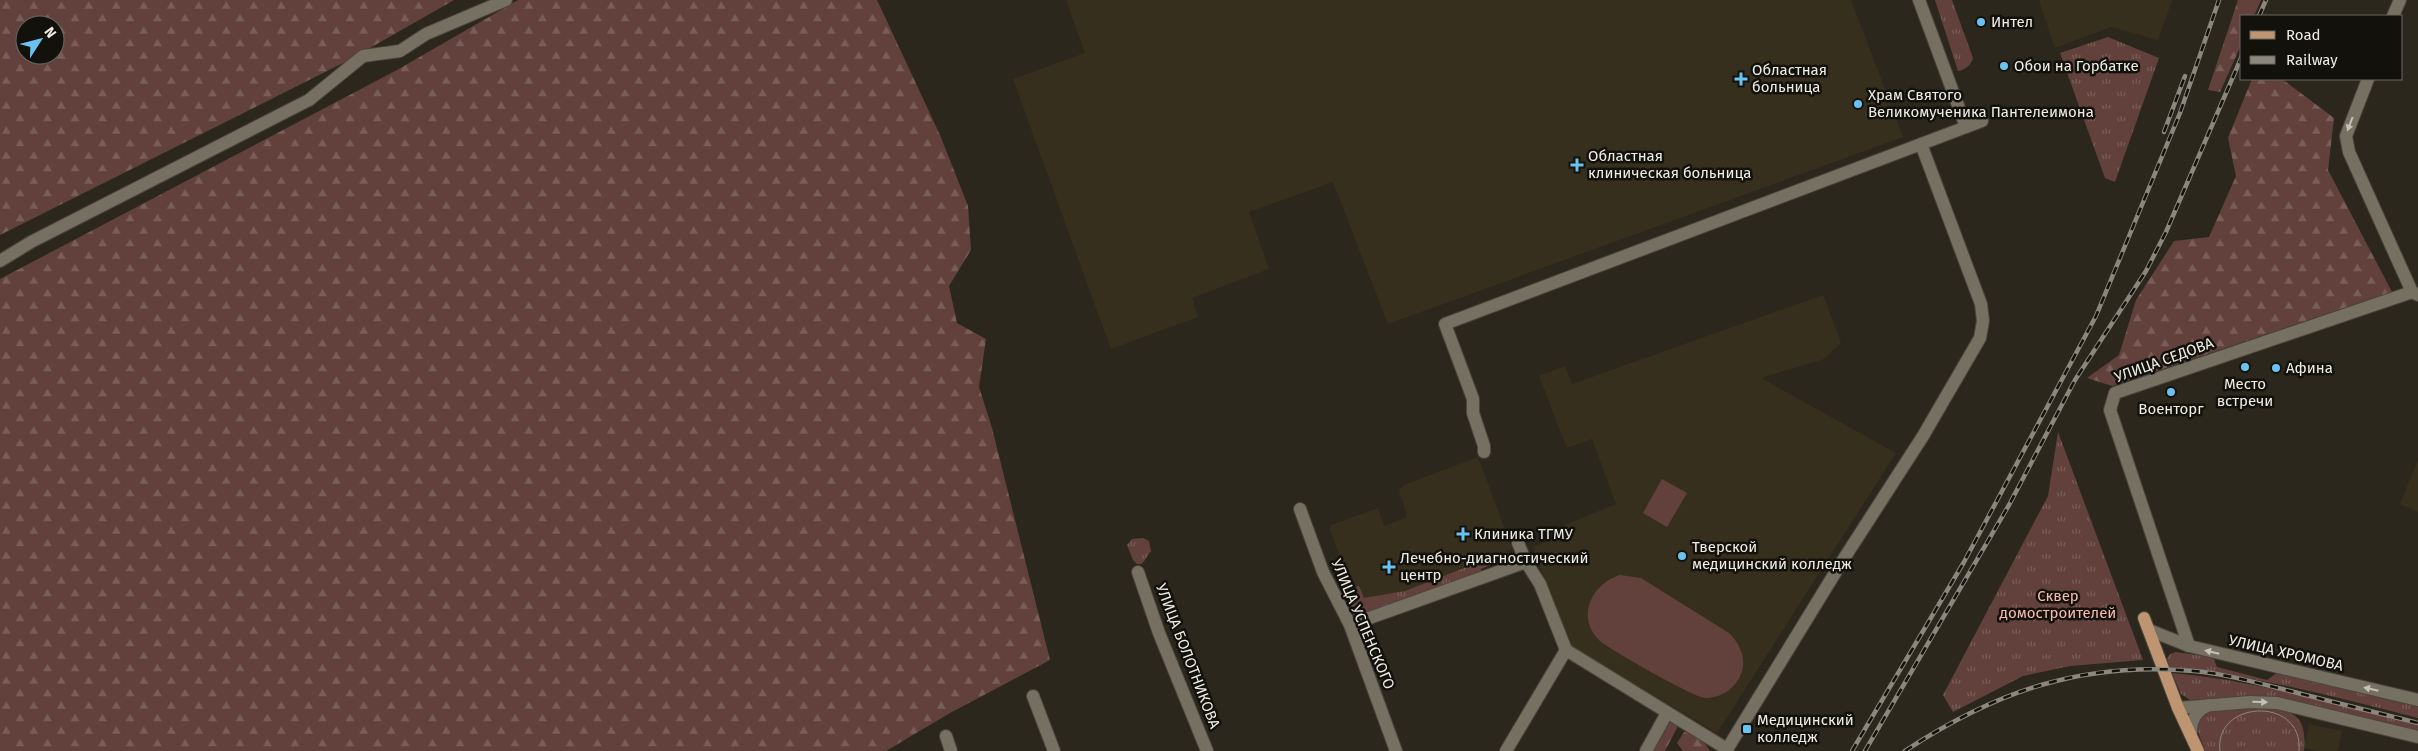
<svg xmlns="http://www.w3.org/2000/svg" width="2418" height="751" viewBox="0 0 2418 751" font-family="'Fira Sans',sans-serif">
<defs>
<pattern id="grass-tufts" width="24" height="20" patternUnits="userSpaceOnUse" patternTransform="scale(1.25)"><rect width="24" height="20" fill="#62413c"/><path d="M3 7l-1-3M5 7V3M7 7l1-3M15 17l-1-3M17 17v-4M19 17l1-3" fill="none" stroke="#795d58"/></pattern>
<pattern id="forest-firs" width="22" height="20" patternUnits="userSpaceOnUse" patternTransform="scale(1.25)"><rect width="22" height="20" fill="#62413c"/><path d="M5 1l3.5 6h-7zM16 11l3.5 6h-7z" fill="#795d58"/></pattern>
</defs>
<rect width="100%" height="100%" fill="#2c271c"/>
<!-- built -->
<g fill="#372f1e">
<polygon points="1066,0 1851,0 1903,137 1388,324 1333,182 1249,212 1269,269 1192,298 1198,317 1111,349 1013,79 1085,53"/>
<polygon points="2039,0 2172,0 2158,40 2111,27 2055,48"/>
<polygon points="1823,295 1841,343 1824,359 1761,378 1896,453 1717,733 1571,646 1532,547 1548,541 1545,533 1616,504 1592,439 1567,448 1539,376 1565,366 1572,384"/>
<polygon points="1478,457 1512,549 1359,610 1329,526 1378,508 1384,526 1405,518 1407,516 1399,490 1402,486"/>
<polygon points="2418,460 2418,512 2400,504"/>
<polygon points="2309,724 2342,731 2338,751 2320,751 2304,748"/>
</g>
<!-- grass -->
<g fill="url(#grass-tufts)">
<path d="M1935 0H1952L1973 58C1971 65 1965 70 1958 71Z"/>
<polygon points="2108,37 2159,58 2115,182 2105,178 2060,53"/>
<polygon points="2058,432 2143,660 2070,666 2023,676 1953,712 1943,695 2048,496"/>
<polygon points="1143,538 1149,541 1151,551 1142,564 1137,564 1133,560 1127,545 1132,539"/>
<polygon points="1505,552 1513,554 1516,559 1496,570 1493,564 1481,569 1481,575 1355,619 1340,578 1346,575 1353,588 1359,586 1364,598 1405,591"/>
<path d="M2176 652 2210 657 2214 659 2217 667 2267 680 2277 673 2418 706V718C2336 697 2253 675 2169 667L2167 659 2170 654Z"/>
<path d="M2172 673C2254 680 2338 705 2418 725V731L2285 700 2258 698 2190 700 2181 694Z"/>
<path d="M2253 707C2287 710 2308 709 2304 751H2205L2196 726 2205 712Z"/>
</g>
<!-- forest -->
<g fill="url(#forest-firs)" fill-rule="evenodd">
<path d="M0 0H454L349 60 0 235ZM25 25H55V55H25Z"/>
<polygon points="518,0 877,0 940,135 968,206 971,250 949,286 957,323 986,339 979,387 992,428 1050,660 950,713 886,751 0,751 0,279 397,70"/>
<polygon points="2238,0 2261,0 2254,16 2242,16 2242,43 2220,92 2208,90"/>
<polygon points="2252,79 2282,79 2334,118 2328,170 2392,292 2112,386 2087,378 2119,355 2136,300 2174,241 2209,237 2236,176 2228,138"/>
<polygon points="1667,720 1678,726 1665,751 1650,751"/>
<path d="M1684 732C1695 733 1705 742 1710 751H1683L1677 743Z"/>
</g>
<!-- pitch -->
<g fill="#62413c">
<polygon points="1662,479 1687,493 1667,527 1643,513"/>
<path d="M1620 575 1641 578 1729 633C1740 644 1747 659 1741 674 1735 689 1721 698 1705 698 1695 698 1608 649 1599 640 1575 616 1593 583 1620 575Z"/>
</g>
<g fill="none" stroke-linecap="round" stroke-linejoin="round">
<!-- minor casing -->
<g stroke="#4a453c" stroke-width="14">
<g id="minor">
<polyline points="1919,0 1966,127"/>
<polyline points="2393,16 2400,0"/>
<polyline points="2368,79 2346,136 2349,152 2412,292"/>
<polyline points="0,261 31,242 309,100 363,56 400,51 426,34 506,0"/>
<polyline points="1484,452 1484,446 1473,413 1473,399 1445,324 1982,121"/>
<polyline points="1300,509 1323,572 1350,625 1396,751"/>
<polyline points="1518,543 1526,562 1540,584 1566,650 1727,749"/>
<polyline points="1138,572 1159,633 1207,751"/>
<polyline points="1350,625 1526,562"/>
<polyline points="2149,630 2189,646 2418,700"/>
<polyline points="2189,646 2110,410 2115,393 2412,292 2418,295"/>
<polyline points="1033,696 1054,751"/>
<polyline points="2178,708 2250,702 2277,703 2418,737"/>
<path d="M2191 732C2191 719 2197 710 2209 705"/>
<polyline points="946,736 951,751"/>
<polyline points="1506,751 1566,650"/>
<polyline points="1646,751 1667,713"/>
<polyline points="1726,751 1843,560 1923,436 1980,338 1983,321 1981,304 1921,144"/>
</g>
</g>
<!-- major casing -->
<g stroke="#4a453c" stroke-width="14">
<polyline id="major" points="2144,618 2178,708 2198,751"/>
</g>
<!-- minor -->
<use href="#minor" stroke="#767063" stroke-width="12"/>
<!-- major -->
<use href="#major" stroke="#bf9571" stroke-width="12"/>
<!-- tram -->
<path stroke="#8b877d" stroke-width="1" d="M2220 751C2213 700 2304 695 2299 751"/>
<!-- rail casing -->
<g stroke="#8b877d" stroke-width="4.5">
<g id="rail">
<polyline points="2259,16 2266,0"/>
<polyline points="2164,132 2185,76"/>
<polyline points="1852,751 1964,562 2096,316 2180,113 2219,0"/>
<polyline points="1865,751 2009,505 2075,380 2146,271 2166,232 2242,56"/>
<path d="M1905 751C1996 691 2083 661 2194 671 2226 674 2258 683 2290 691 2332 702 2375 712 2418 723"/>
</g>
</g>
<!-- rail -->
<use href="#rail" stroke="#13110c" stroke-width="2.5" stroke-dasharray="8" stroke-linecap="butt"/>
</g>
<!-- one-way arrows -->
<defs><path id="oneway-solid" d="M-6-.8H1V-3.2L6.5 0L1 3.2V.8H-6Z" transform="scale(1.25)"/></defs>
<g fill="#c5c1b8">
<use href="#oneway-solid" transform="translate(2350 124) rotate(111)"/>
<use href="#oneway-solid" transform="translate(2212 652) rotate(-167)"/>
<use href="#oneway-solid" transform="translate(2371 689) rotate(-167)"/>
<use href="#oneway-solid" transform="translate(2260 702) rotate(1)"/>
</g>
<!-- markers -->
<g fill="#69c3f1" stroke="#13110c" stroke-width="2">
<circle cx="1981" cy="22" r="5"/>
<circle cx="2004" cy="66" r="5"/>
<path d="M1738.5 71.5h5v5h5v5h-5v5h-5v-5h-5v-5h5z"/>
<circle cx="1858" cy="104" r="5"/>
<path d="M1574.5 157.5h5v5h5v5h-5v5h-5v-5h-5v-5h5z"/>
<circle cx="2245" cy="367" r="5"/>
<circle cx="2276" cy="368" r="5"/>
<circle cx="2171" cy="392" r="5"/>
<path d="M1460.5 526.5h5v5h5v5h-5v5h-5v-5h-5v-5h5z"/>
<circle cx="1682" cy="556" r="5"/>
<path d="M1386.5 559.5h5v5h5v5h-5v5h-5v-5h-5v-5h5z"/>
<rect x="1742" y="724" width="10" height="10" rx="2.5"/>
</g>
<g text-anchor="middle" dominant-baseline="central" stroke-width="5" stroke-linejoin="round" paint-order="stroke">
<!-- poi labels -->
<g font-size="15" fill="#f0ede5" stroke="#13110c" text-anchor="start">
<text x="1991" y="22">Интел</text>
<text x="2014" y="66">Обои на Горбатке</text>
<text x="1752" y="70">Областная<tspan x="1752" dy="17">больница</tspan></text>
<text x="1868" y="95">Храм Святого<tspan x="1868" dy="17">Великомученика Пантелеимона</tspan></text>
<text x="1588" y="156">Областная<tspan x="1588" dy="17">клиническая больница</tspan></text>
<text x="2286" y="368">Афина</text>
<text x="2245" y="384" text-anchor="middle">Место<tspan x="2245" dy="17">встречи</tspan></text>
<text x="2171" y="409" text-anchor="middle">Военторг</text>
<text x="1474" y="534">Клиника ТГМУ</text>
<text x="1692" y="547">Тверской<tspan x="1692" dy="17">медицинский колледж</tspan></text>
<text x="1400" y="558">Лечебно-диагностический<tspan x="1400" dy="17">центр</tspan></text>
<text x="1757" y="720">Медицинский<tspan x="1757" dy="17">колледж</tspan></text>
</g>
<!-- street labels -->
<g font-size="15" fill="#f0ede5" stroke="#13110c">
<text transform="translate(2164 360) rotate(-20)">УЛИЦА СЕДОВА</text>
<text transform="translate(1363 624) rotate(67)">УЛИЦА УСПЕНСКОГО</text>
<text transform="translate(2286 653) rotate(13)">УЛИЦА ХРОМОВА</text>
<text transform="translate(1188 656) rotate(69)">УЛИЦА БОЛОТНИКОВА</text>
</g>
<!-- park labels -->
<g font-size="15" fill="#f9bab0" stroke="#13110c">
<text x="2058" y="596">Сквер<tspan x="2058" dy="17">домостроителей</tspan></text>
</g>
</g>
<!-- legend -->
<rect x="2240" y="15" width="162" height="65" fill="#13110c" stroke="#6b6963"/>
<rect x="2250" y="31" width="25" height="8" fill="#bf9571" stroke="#6b6963"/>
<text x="2286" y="40" font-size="15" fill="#f0ede5">Road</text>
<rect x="2250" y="56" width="25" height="8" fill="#8b877d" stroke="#6b6963"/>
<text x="2286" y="65" font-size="15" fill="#f0ede5">Railway</text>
<!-- north arrow -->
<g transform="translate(40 40) rotate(54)"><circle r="24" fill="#13110c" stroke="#6b6963"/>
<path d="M0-4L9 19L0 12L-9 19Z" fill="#69c3f1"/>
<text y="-8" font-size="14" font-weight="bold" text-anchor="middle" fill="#f0ede5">N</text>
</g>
</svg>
